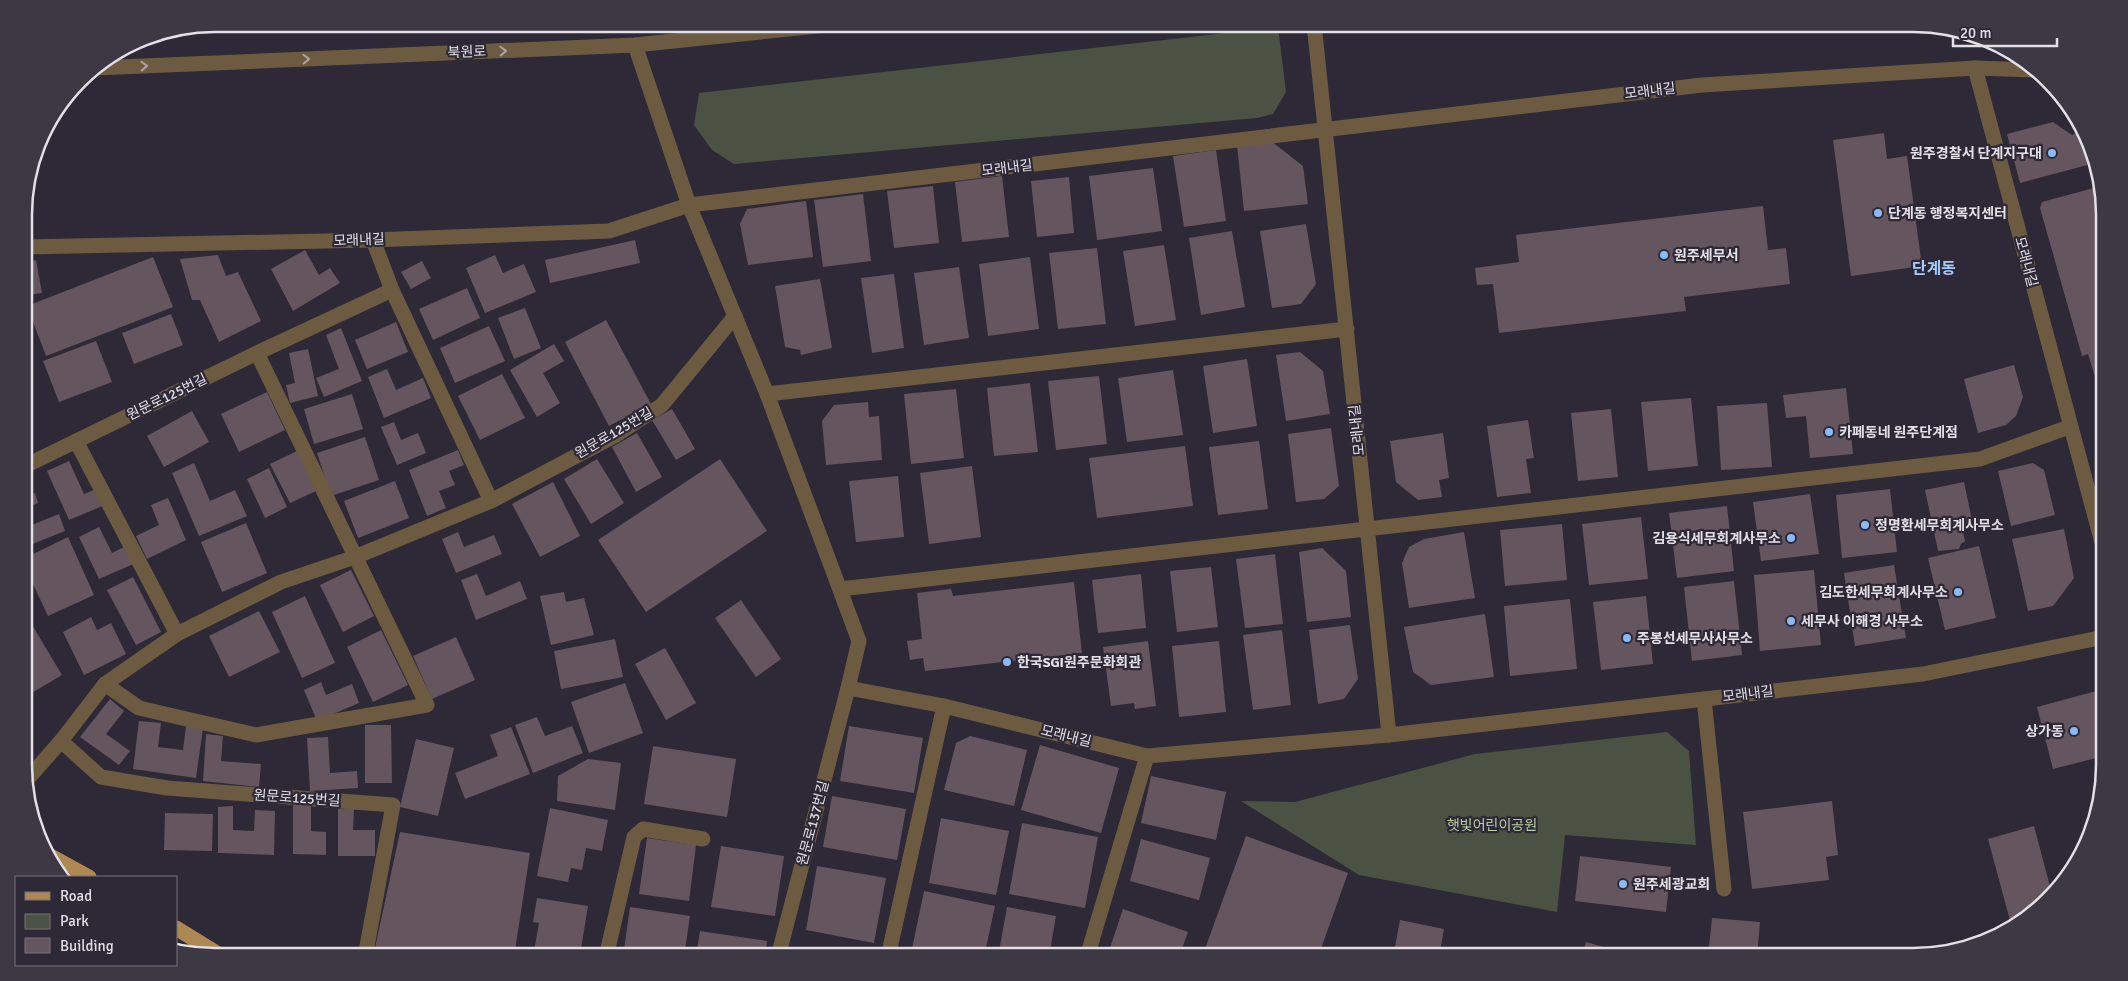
<svg xmlns="http://www.w3.org/2000/svg" width="2128" height="981" viewBox="0 0 2128 981" font-family="Signika,'Noto Sans KR',sans-serif">
<rect width="100%" height="100%" fill="#2e2936"/>
<!-- green -->
<g fill="#4b5243">
<polygon points="1278,27 1286,92 1273,114 1257,118 734,164 712,150 694,125 699,93"/>
<polygon points="1667,732 1689,751 1696,845 1565,835 1557,912 1359,875 1241,801 1295,802 1475,754"/>
</g>
<!-- building -->
<g fill="#65555e">
<polygon points="2053,122 2072,135 2083,130 2090,143 2095,163 2020,183 2007,134"/>
<polygon points="1884,133 1887,159 1907,156 1922,266 1851,276 1833,140"/>
<polygon points="1271,141 1303,166 1308,204 1244,211 1237,145"/>
<polygon points="1216,150 1226,221 1184,227 1173,156"/>
<polygon points="1153,168 1162,231 1097,240 1089,176"/>
<polygon points="1002,176 1009,237 962,242 955,182"/>
<polygon points="1069,177 1074,233 1037,237 1031,181"/>
<polygon points="933,186 939,243 894,248 887,191"/>
<polygon points="2101,186 2103,392 2100,393 2088,354 2082,356 2040,208 2042,202"/>
<polygon points="863,194 871,261 823,267 814,200"/>
<polygon points="806,201 813,257 748,265 740,224 747,209"/>
<polygon points="1763,206 1768,250 1786,248 1790,284 1684,297 1686,311 1499,333 1493,284 1477,285 1475,268 1519,262 1516,235"/>
<polygon points="1306,224 1316,284 1301,304 1272,308 1260,231"/>
<polygon points="1232,231 1245,307 1201,315 1189,238"/>
<polygon points="635,240 640,263 550,283 545,260"/>
<polygon points="1164,245 1176,320 1135,326 1123,251"/>
<polygon points="1097,248 1106,324 1058,329 1049,253"/>
<polygon points="305,250 319,275 330,268 340,283 293,311 271,269"/>
<polygon points="218,255 226,276 238,272 261,321 219,342 200,300 192,300 180,259"/>
<polygon points="495,255 503,273 524,264 536,292 485,313 466,268"/>
<polygon points="153,257 173,307 46,356 27,306"/>
<polygon points="1030,257 1039,329 988,336 979,264"/>
<polygon points="36,260 42,293 29,295 30,300 24,301 24,262"/>
<polygon points="422,261 431,278 411,289 401,272"/>
<polygon points="959,267 969,338 924,345 914,273"/>
<polygon points="894,274 904,348 872,353 861,278"/>
<polygon points="820,279 832,348 801,355 800,350 785,347 775,286"/>
<polygon points="467,288 480,318 433,340 419,309"/>
<polygon points="525,308 541,348 514,359 498,318"/>
<polygon points="171,314 183,345 134,364 122,333"/>
<polygon points="606,320 651,404 609,426 565,342"/>
<polygon points="396,322 408,352 367,369 355,340"/>
<polygon points="489,326 505,361 455,383 440,348"/>
<polygon points="341,328 362,381 324,397 316,378 339,369 326,335"/>
<polygon points="96,341 112,382 59,402 43,361"/>
<polygon points="554,344 564,361 543,373 560,403 537,417 510,370"/>
<polygon points="308,349 318,396 290,403 286,385 295,383 289,353"/>
<polygon points="1300,352 1323,371 1330,414 1286,421 1276,355"/>
<polygon points="1247,359 1257,426 1213,433 1203,366"/>
<polygon points="2014,365 2023,397 2016,416 2006,425 1978,433 1964,379"/>
<polygon points="387,369 396,390 423,378 431,398 384,418 368,377"/>
<polygon points="1173,370 1183,435 1127,442 1118,378"/>
<polygon points="502,374 525,418 480,440 458,396"/>
<polygon points="1099,376 1107,444 1056,450 1048,381"/>
<polygon points="1030,383 1038,452 994,456 987,388"/>
<polygon points="1846,388 1853,454 1810,458 1806,416 1786,418 1783,395"/>
<polygon points="956,389 964,458 911,464 904,394"/>
<polygon points="267,392 285,430 239,452 221,414"/>
<polygon points="352,394 363,429 314,444 304,409"/>
<polygon points="1691,398 1698,466 1648,471 1641,402"/>
<polygon points="868,402 869,417 879,416 882,460 826,465 822,421 834,405"/>
<polygon points="1767,403 1772,467 1721,470 1717,406"/>
<polygon points="672,409 695,449 676,460 652,420"/>
<polygon points="1611,409 1618,477 1578,481 1571,413"/>
<polygon points="192,411 209,442 164,467 147,436"/>
<polygon points="1528,420 1534,458 1526,459 1531,493 1497,497 1487,426"/>
<polygon points="394,422 401,440 418,433 426,453 397,465 381,427"/>
<polygon points="1331,428 1339,486 1324,499 1296,502 1288,434"/>
<polygon points="637,433 662,477 636,492 612,447"/>
<polygon points="1443,433 1449,478 1439,480 1442,497 1418,500 1396,482 1390,441"/>
<polygon points="365,437 379,480 331,496 317,453"/>
<polygon points="1259,441 1268,509 1218,515 1209,447"/>
<polygon points="1185,446 1193,506 1097,518 1089,458"/>
<polygon points="458,450 464,465 449,471 455,485 439,491 446,508 427,516 409,470"/>
<polygon points="297,451 316,491 290,503 270,464"/>
<polygon points="597,459 624,503 591,524 564,479"/>
<polygon points="720,459 767,531 646,612 598,540"/>
<polygon points="69,461 84,494 99,488 105,505 69,520 47,471"/>
<polygon points="194,463 210,501 235,490 247,516 199,536 172,473"/>
<polygon points="2033,463 2044,470 2055,515 2011,526 1998,471"/>
<polygon points="972,466 981,537 929,544 920,473"/>
<polygon points="269,468 287,507 265,518 247,479"/>
<polygon points="898,476 904,537 856,542 849,481"/>
<polygon points="395,481 409,518 358,538 344,501"/>
<polygon points="553,482 580,536 540,557 512,504"/>
<polygon points="1964,482 1973,525 1962,527 1965,541 1961,544 1959,549 1938,551 1925,490"/>
<polygon points="1890,489 1897,552 1842,558 1836,495"/>
<polygon points="35,493 38,503 26,508 32,525 59,514 65,531 25,547 25,496"/>
<polygon points="1810,494 1819,554 1761,561 1753,502"/>
<polygon points="168,498 186,540 147,559 136,536 159,525 151,505"/>
<polygon points="1727,506 1734,571 1677,578 1669,513"/>
<polygon points="1641,517 1648,579 1589,585 1582,524"/>
<polygon points="246,523 267,573 222,592 201,542"/>
<polygon points="1562,524 1567,580 1505,586 1500,530"/>
<polygon points="99,527 112,553 128,545 136,563 99,579 79,537"/>
<polygon points="2064,529 2074,578 2053,606 2028,611 2012,539"/>
<polygon points="458,532 464,547 494,535 502,554 456,573 442,539"/>
<polygon points="1464,532 1475,598 1409,608 1402,563 1409,547 1424,539"/>
<polygon points="68,537 94,595 48,616 25,567 25,558"/>
<polygon points="1979,546 1996,618 1945,630 1928,558"/>
<polygon points="1322,548 1346,571 1351,617 1307,622 1299,552"/>
<polygon points="1275,554 1283,624 1245,628 1236,559"/>
<polygon points="1894,565 1906,638 1855,646 1844,573"/>
<polygon points="1211,567 1218,627 1177,632 1170,571"/>
<polygon points="351,570 374,616 343,632 320,585"/>
<polygon points="1814,570 1821,645 1760,651 1754,575"/>
<polygon points="477,574 486,596 520,581 527,599 476,620 461,580"/>
<polygon points="1141,574 1146,628 1098,633 1092,580"/>
<polygon points="133,577 161,632 136,645 107,590"/>
<polygon points="1734,581 1742,655 1692,661 1684,587"/>
<polygon points="1074,582 1082,653 925,671 923,658 910,660 907,641 922,639 917,593 951,589 953,596"/>
<polygon points="564,592 566,602 584,598 594,635 551,645 540,596"/>
<polygon points="305,596 335,663 302,678 272,612"/>
<polygon points="1646,596 1653,664 1601,670 1593,602"/>
<polygon points="1570,599 1577,669 1510,676 1504,606"/>
<polygon points="741,600 781,659 756,677 715,618"/>
<polygon points="259,611 280,652 229,677 209,636"/>
<polygon points="1485,614 1494,677 1431,685 1413,672 1404,627"/>
<polygon points="91,617 97,630 111,623 126,654 84,675 63,632"/>
<polygon points="28,618 62,675 25,697 25,620"/>
<polygon points="1350,625 1358,679 1344,699 1318,704 1309,630"/>
<polygon points="381,630 408,685 373,702 347,647"/>
<polygon points="1282,630 1291,705 1253,710 1243,635"/>
<polygon points="456,637 475,680 432,699 413,656"/>
<polygon points="615,639 623,677 561,689 554,651"/>
<polygon points="1148,641 1156,706 1135,709 1134,703 1111,706 1103,647"/>
<polygon points="1219,641 1226,712 1179,717 1172,646"/>
<polygon points="665,648 696,703 666,720 635,664"/>
<polygon points="321,682 326,695 352,684 359,703 317,721 304,690"/>
<polygon points="625,683 643,733 589,753 571,702"/>
<polygon points="2104,689 2104,756 2053,769 2037,707"/>
<polygon points="110,699 124,711 106,734 130,751 119,765 80,737"/>
<polygon points="537,717 545,736 572,726 583,753 533,773 515,725"/>
<polygon points="139,721 161,723 158,747 183,750 186,726 203,728 196,778 133,769"/>
<polygon points="365,725 391,725 392,783 365,783"/>
<polygon points="849,726 923,738 914,793 840,781"/>
<polygon points="511,727 530,774 465,799 455,773 498,756 490,735"/>
<polygon points="25,734 33,739 25,748"/>
<polygon points="206,734 223,736 221,761 261,764 259,787 203,781"/>
<polygon points="970,736 1027,750 1014,806 944,790 956,743"/>
<polygon points="328,737 330,773 357,771 358,788 310,791 307,738"/>
<polygon points="416,739 454,748 438,816 400,807"/>
<polygon points="1040,745 1119,768 1101,833 1021,810"/>
<polygon points="653,746 736,759 727,817 644,804"/>
<polygon points="588,759 621,763 615,810 557,801 558,776"/>
<polygon points="1151,776 1226,792 1216,840 1141,823"/>
<polygon points="832,796 906,809 897,860 823,847"/>
<polygon points="1832,801 1838,855 1826,857 1829,880 1752,889 1743,812"/>
<polygon points="293,805 311,805 311,831 326,832 326,855 293,854"/>
<polygon points="233,806 233,830 254,831 255,810 275,811 274,855 218,853 218,807"/>
<polygon points="550,808 608,820 602,851 586,848 582,870 571,868 568,882 537,876"/>
<polygon points="338,809 354,809 353,830 375,830 375,856 338,856"/>
<polygon points="165,813 213,814 212,851 164,850"/>
<polygon points="941,818 1009,831 996,895 929,883"/>
<polygon points="1022,823 1098,837 1085,908 1009,894"/>
<polygon points="2034,826 2052,894 2019,925 2012,928 1988,839"/>
<polygon points="400,832 530,853 514,957 373,957"/>
<polygon points="1246,836 1348,873 1318,957 1202,957"/>
<polygon points="647,838 696,845 689,901 639,894"/>
<polygon points="1141,839 1210,858 1199,900 1130,881"/>
<polygon points="721,846 784,856 775,916 711,907"/>
<polygon points="1580,856 1671,867 1666,912 1575,901"/>
<polygon points="817,866 886,878 874,943 806,930"/>
<polygon points="924,891 995,906 984,957 949,957 912,949"/>
<polygon points="537,898 588,906 581,949 587,950 585,957 533,957 539,923 533,922"/>
<polygon points="630,907 690,916 684,957 623,957"/>
<polygon points="1007,907 1056,916 1049,957 998,957"/>
<polygon points="1123,909 1188,932 1179,957 1107,957"/>
<polygon points="1712,918 1760,922 1757,957 1708,957"/>
<polygon points="1400,920 1444,929 1439,957 1393,957"/>
<polygon points="700,931 767,941 765,957 696,957"/>
<polygon points="1586,942 1635,956 1635,957 1582,957"/>
</g>
<g fill="none" stroke-linecap="round" stroke-linejoin="round">
<!-- minor -->
<g stroke="#6d5b41" stroke-width="15">
<polyline points="1314,24 1389,735"/>
<polyline points="635,45 689,205 767,394 859,641 848,688 778,957"/>
<polyline points="95,68 635,45 837,24"/>
<polyline points="1975,68 2104,550"/>
<polyline points="24,247 373,240 609,231 689,205 1702,85 1975,68 2035,70"/>
<polyline points="392,290 491,501"/>
<polyline points="767,394 1347,329"/>
<polyline points="76,441 177,634"/>
<polyline points="25,466 257,353 392,290 373,240"/>
<polyline points="840,589 1980,459 2069,427"/>
<polyline points="105,684 139,708 256,735 427,705 257,353"/>
<polyline points="848,688 944,706 1147,756 1389,735 1923,674 2104,637"/>
<polyline points="1704,699 1724,889"/>
<polyline points="61,741 101,777 167,788 393,805 365,957"/>
<polyline points="25,782 61,741 105,684 177,634 281,582 355,557 491,501 616,435 662,405 735,316"/>
<polyline points="606,957 634,837 643,829 703,839"/>
<polyline points="888,957 944,706"/>
<polyline points="1087,957 1147,756"/>
</g>
<!-- major -->
<g stroke="#ad8852" stroke-width="15">
<polyline points="47,854 89,877"/>
<polyline points="176,928 223,957"/>
</g>
</g>
<!-- one-way arrows -->
<defs><path id="oneway-chevron" d="M-2-3.5L2.5 0L-2 3.5" fill="none" stroke-width="1.6" stroke-linecap="round" stroke-linejoin="round" transform="scale(1.25)"/></defs>
<g stroke="#aea49d">
<use href="#oneway-chevron" transform="translate(503 51) rotate(-2)"/>
<use href="#oneway-chevron" transform="translate(306 59) rotate(-2)"/>
<use href="#oneway-chevron" transform="translate(144 66) rotate(-2)"/>
</g>
<!-- markers -->
<g fill="#89bafc" stroke="#2e2936" stroke-width="2">
<circle cx="2052" cy="153" r="5"/>
<circle cx="1878" cy="213" r="5"/>
<circle cx="1664" cy="255" r="5"/>
<circle cx="1829" cy="432" r="5"/>
<circle cx="1865" cy="525" r="5"/>
<circle cx="1791" cy="538" r="5"/>
<circle cx="1958" cy="592" r="5"/>
<circle cx="1791" cy="621" r="5"/>
<circle cx="1627" cy="638" r="5"/>
<circle cx="1007" cy="662" r="5"/>
<circle cx="2074" cy="731" r="5"/>
<circle cx="1623" cy="884" r="5"/>
</g>
<g text-anchor="middle" dominant-baseline="central" stroke-width="4.5" stroke-linejoin="round" paint-order="stroke">
<!-- street labels -->
<g font-size="14" fill="#e3e0e8" stroke="#2e2936">
<text transform="translate(467 52) rotate(-2)">북원로</text>
<text transform="translate(1650 91) rotate(-7)">모래내길</text>
<text transform="translate(1007 168) rotate(-7)">모래내길</text>
<text transform="translate(359 240) rotate(-2)">모래내길</text>
<text transform="translate(2026 262) rotate(75)">모래내길</text>
<text transform="translate(167 397) rotate(-26)">원문로125번길</text>
<text transform="translate(1357 430) rotate(-96)">모래내길</text>
<text transform="translate(614 433) rotate(-30)">원문로125번길</text>
<text transform="translate(1748 694) rotate(-7)">모래내길</text>
<text transform="translate(1066 736) rotate(14)">모래내길</text>
<text transform="translate(297 798) rotate(4)">원문로125번길</text>
<text transform="translate(813 823) rotate(-75)">원문로137번길</text>
</g>
<!-- poi labels -->
<g font-size="14" font-weight="bold" fill="#e3e0e8" stroke="#2e2936" text-anchor="start">
<text x="2042" y="153" text-anchor="end">원주경찰서 단계지구대</text>
<text x="1888" y="213">단계동 행정복지센터</text>
<text x="1674" y="255">원주세무서</text>
<text x="1839" y="432">카페동네 원주단계점</text>
<text x="1875" y="525">정명환세무회계사무소</text>
<text x="1781" y="538" text-anchor="end">김용식세무회계사무소</text>
<text x="1948" y="592" text-anchor="end">김도한세무회계사무소</text>
<text x="1801" y="621">세무사 이해경 사무소</text>
<text x="1637" y="638">주봉선세무사사무소</text>
<text x="1017" y="662">한국SGI원주문화회관</text>
<text x="2064" y="731" text-anchor="end">상가동</text>
<text x="1633" y="884">원주세광교회</text>
</g>
<!-- park labels -->
<g font-size="14" fill="#b8cd9c" stroke="#2e2936">
<text x="1492" y="825">햇빛어린이공원</text>
</g>
<!-- quarter labels -->
<g font-size="16" font-weight="bold" fill="#a7cbfd" stroke="#2e2936">
<text x="1934" y="269">단계동</text>
</g>
</g>
<!-- crop -->
<path d="M0 0H2128V981H0ZM215 32H1913A183 183 0 0 1 2096 215V765A183 183 0 0 1 1913 948H215A183 183 0 0 1 32 765V215A183 183 0 0 1 215 32Z" fill="#3c3844" fill-rule="evenodd"/>
<path fill="none" stroke="#e3e0e8" stroke-width="2.5" d="M215 32H1913A183 183 0 0 1 2096 215V765A183 183 0 0 1 1913 948H215A183 183 0 0 1 32 765V215A183 183 0 0 1 215 32Z"/>
<!-- legend -->
<rect x="15" y="876" width="162" height="90" fill="#2e2936" stroke="#76727d"/>
<rect x="25" y="892" width="25" height="8" fill="#ad8852" stroke="#76727d"/>
<text x="60" y="901" font-size="15" fill="#e3e0e8">Road</text>
<rect x="25" y="914" width="25" height="15" fill="#4b5243" stroke="#76727d"/>
<text x="60" y="926" font-size="15" fill="#e3e0e8">Park</text>
<rect x="25" y="938" width="25" height="15" fill="#65555e" stroke="#76727d"/>
<text x="60" y="951" font-size="15" fill="#e3e0e8">Building</text>
<!-- scale -->
<path d="M1953 38v8h104v-8" fill="none" stroke="#e3e0e8" stroke-width="2.5"/>
<text x="1960" y="38" font-size="15" fill="#e3e0e8" stroke="#2e2936" stroke-width="4" paint-order="stroke">20 m</text>
</svg>
